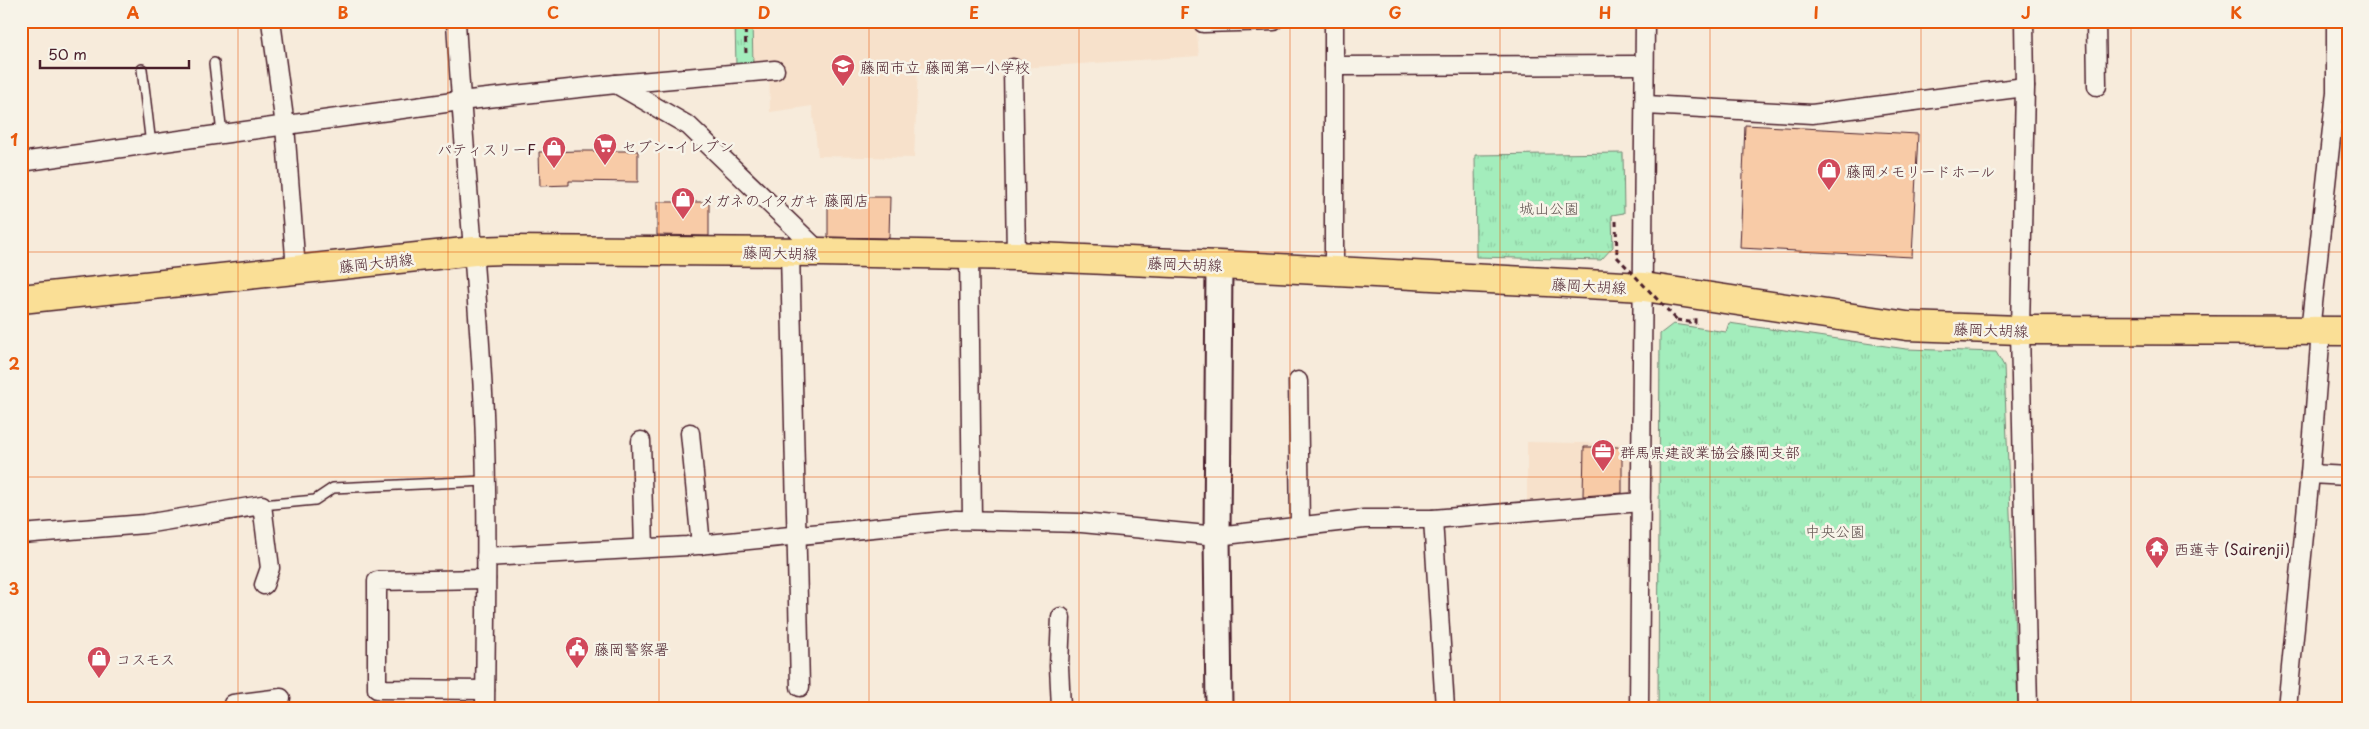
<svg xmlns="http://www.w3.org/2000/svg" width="2369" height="729" viewBox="0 0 2369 729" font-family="'Playpen Sans','Klee One',sans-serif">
<defs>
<pattern id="park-tufts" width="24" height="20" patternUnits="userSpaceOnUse" patternTransform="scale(1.25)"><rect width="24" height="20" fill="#a3edbc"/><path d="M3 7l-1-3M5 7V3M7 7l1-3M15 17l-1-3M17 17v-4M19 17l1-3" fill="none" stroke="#8ecba2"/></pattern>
</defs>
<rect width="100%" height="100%" fill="#f7ebdb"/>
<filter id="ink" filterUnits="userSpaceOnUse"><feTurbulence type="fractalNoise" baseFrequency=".02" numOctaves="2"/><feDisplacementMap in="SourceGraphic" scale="10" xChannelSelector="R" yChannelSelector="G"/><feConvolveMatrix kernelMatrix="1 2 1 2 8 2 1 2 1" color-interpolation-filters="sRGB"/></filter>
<g filter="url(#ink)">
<!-- built -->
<g fill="#f7e1cb">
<polygon points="752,21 1196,21 1199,56 1020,68 918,68 914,158 818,156 812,106 770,112 769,64 753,65"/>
<polygon points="1527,442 1631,444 1631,495 1527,506"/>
</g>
<!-- park -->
<g fill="url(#park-tufts)" stroke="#768674">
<polygon points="735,21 752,21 753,65 736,67"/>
<polygon points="1623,153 1624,213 1612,215 1613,247 1601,260 1476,257 1475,155"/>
<polygon points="1729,323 1906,349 1996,352 2004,366 2018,708 1658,708 1660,334 1673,324 1726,332"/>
</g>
<!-- building -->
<g fill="#f8cba7" stroke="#4a1f2b">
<polygon points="1745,125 1918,134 1912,257 1740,248"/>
<polygon points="582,151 638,151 638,182 569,181 569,185 540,186 539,152"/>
<polygon points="828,197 890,197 889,238 828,237"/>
<polygon points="657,202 709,202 709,236 657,235"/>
<polygon points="1584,447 1622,447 1622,493 1583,496"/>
</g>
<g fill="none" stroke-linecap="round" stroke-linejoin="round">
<!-- lane casing -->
<g stroke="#4a1f2b" stroke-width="12">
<g id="lane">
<polyline points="214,63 222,134"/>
<polyline points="142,69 151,145"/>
<polyline points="262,505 315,500 333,488 485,481"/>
</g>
</g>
<!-- street casing -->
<g stroke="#4a1f2b" stroke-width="21">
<g id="street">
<polyline points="271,21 285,126 296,270"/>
<path d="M456 21C463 152 478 282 484 413 488 511 486 610 485 708"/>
<polyline points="1334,21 1334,271"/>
<polyline points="2024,21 2025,87 2020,330 2028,708"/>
<polyline points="2096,21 2097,86"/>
<polyline points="1203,23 1274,21"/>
<polyline points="1334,66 1644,65"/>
<polyline points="1013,68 1016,256"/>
<polyline points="616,84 775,70"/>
<polyline points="1646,105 1812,114 2025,87"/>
<polyline points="21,162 460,101 616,84 689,126 820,252"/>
<polyline points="790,252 800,687"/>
<polyline points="969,255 972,520"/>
<polyline points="2310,331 2336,92 2336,21"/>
<polyline points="1298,381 1300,526"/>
<polyline points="690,433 701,545"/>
<polyline points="641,441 644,548"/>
<polyline points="2310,474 2348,476"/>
<polyline points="1433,519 1445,708"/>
<polyline points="21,534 145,524 262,505 270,568 264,585"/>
<polyline points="486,557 687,546 956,520 1082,523 1217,536 1364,519 1433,519 1641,502"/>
<polyline points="485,690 377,689 377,581 486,579"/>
<polyline points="234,708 233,704 281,698"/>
<polyline points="1061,708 1059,666 1061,617"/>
<polyline points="1639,708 1645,21"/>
<polyline points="2287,708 2310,474 2321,331"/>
</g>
</g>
<!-- secondary casing -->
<g stroke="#4a1f2b" stroke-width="29">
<polyline id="secondary" points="1219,265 1217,536 1219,708"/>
</g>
<!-- primary casing -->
<g stroke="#4a1f2b" stroke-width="31">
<polyline id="primary" points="21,299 474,251 505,250 820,252 1016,256 1219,265 1644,287 1907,326 2020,330 2348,331"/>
</g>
<!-- path -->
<g stroke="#4a1f2b" stroke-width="3" stroke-dasharray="5 4" stroke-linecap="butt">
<polyline points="745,21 746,55"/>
<polyline points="1616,221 1617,257"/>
<polyline points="1677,320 1695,323 1695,318"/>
</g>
<!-- lane -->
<use href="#lane" stroke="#f7f3e8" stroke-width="9"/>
<!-- street -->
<use href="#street" stroke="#f7f3e8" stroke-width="18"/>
<!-- secondary -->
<use href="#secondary" stroke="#f7f3e8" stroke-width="25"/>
<!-- primary -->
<use href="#primary" stroke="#fadf96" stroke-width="28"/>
<!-- path-bridge -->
<polyline stroke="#4a1f2b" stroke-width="3" stroke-dasharray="5 4" stroke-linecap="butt" points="1617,257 1677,320"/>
</g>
</g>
<!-- grid -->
<path fill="none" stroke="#e8590c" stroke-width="1" stroke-opacity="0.55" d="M238 21V708M448 21V708M659 21V708M869 21V708M1079 21V708M1290 21V708M1500 21V708M1710 21V708M1921 21V708M2131 21V708M21 252H2348M21 477H2348"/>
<!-- icons -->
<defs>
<g id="school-pin" transform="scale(1.25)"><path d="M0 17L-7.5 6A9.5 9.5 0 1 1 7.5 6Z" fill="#d1495b" stroke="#f7f3e8"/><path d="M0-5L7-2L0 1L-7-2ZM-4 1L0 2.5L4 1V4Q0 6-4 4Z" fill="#fff"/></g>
<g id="supermarket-pin" transform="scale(1.25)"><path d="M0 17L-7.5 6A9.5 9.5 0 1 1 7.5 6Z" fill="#d1495b" stroke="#f7f3e8"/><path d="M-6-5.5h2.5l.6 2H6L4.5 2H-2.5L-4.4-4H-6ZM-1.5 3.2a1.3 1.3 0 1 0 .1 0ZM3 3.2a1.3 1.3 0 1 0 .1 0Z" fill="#fff"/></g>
<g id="shop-pin" transform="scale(1.25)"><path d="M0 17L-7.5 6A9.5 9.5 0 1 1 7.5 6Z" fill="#d1495b" stroke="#f7f3e8"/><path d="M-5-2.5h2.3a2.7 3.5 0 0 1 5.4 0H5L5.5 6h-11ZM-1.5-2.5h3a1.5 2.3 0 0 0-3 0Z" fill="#fff"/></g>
<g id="office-pin" transform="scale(1.25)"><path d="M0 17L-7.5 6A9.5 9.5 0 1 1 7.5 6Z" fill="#d1495b" stroke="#f7f3e8"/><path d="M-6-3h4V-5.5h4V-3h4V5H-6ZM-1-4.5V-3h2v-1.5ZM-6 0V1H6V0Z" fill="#fff"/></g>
<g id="temple-pin" transform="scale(1.25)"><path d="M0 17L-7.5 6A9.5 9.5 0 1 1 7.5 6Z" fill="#d1495b" stroke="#f7f3e8"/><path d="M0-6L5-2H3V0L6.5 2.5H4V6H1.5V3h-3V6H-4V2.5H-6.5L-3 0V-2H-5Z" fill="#fff"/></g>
<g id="civic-pin" transform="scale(1.25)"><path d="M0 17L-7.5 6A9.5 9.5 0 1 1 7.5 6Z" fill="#d1495b" stroke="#f7f3e8"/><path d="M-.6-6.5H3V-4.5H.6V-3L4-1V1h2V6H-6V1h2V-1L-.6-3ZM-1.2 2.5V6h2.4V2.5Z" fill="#fff"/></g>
</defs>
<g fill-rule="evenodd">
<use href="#school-pin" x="843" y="66"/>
<use href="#supermarket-pin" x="605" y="145"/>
<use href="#shop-pin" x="554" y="148"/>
<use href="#shop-pin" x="1829" y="170"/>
<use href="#shop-pin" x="683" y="199"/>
<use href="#office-pin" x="1603" y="451"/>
<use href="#temple-pin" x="2157" y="548"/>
<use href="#civic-pin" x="577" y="648"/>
<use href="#shop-pin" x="99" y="658"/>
</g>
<g text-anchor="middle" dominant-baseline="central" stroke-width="5" stroke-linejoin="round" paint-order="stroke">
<!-- poi labels -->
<g font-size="15" fill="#4a1f2b" stroke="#f7f3e8" text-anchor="start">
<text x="860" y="66">藤岡市立 藤岡第一小学校</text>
<text x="622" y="145">セブン-イレブン</text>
<text x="536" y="148" text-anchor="end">パティスリーF</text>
<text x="1846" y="170">藤岡メモリードホール</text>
<text x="700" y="199">メガネのイタガキ 藤岡店</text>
<text x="1620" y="451">群馬県建設業協会藤岡支部</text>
<text x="2174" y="548">西蓮寺 (Sairenji)</text>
<text x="594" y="648">藤岡警察署</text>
<text x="116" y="658">コスモス</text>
</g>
<!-- park labels -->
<g font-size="15" fill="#60524f" stroke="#f7f3e8">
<text x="1549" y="207">城山公園</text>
<text x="1835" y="530">中央公園</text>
</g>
<!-- street labels -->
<g font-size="15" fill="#4a1f2b" stroke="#f7f3e8">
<text transform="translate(780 252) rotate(1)">藤岡大胡線</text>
<text transform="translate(376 262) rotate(-6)">藤岡大胡線</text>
<text transform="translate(1185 263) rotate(2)">藤岡大胡線</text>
<text transform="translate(1589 285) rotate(3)">藤岡大胡線</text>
<text transform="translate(1991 329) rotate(2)">藤岡大胡線</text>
</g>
</g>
<!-- margin -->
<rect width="2369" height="729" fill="none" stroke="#f7f3e8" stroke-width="55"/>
<!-- scale -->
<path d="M40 60v8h149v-8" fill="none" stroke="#4a1f2b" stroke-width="2.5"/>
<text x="48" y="60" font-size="15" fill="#4a1f2b" stroke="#f7f3e8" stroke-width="4" paint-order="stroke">50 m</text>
<rect x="28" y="28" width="2314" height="674" fill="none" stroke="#e8590c" stroke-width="2"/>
<g font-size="16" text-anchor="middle" font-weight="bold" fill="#e8590c">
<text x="133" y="19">A</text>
<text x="343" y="19">B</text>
<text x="553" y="19">C</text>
<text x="764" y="19">D</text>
<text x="974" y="19">E</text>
<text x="1185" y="19">F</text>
<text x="1395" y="19">G</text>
<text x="1605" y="19">H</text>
<text x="1816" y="19">I</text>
<text x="2026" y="19">J</text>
<text x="2236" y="19">K</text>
<text x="14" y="146">1</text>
<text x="14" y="370">2</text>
<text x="14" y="595">3</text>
</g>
</svg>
